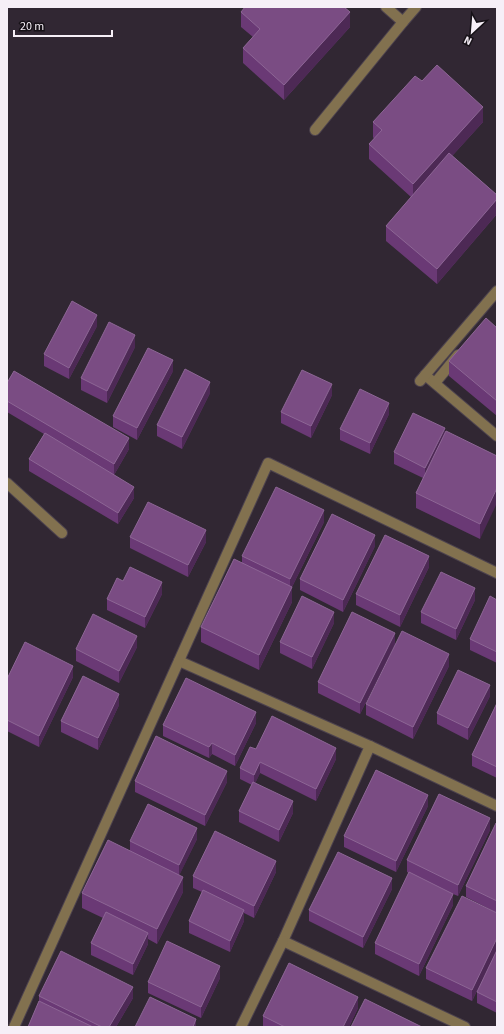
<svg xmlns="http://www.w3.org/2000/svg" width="504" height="1034" viewBox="0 0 504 1034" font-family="'Source Sans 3',sans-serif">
<rect width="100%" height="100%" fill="#312733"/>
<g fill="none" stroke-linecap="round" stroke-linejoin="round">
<!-- minor casing -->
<g stroke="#4d434e" stroke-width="12">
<g id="minor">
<polyline points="386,7 403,22 416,7"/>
<polyline points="315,130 403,22"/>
<polyline points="425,375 497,436"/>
<polyline points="420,381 497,291"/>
<polyline points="435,383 458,355"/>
<polyline points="7,483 62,533"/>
<polyline points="179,661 370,746 497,806"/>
<polyline points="370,746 283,941 465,1027"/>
<polyline points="14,1027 268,463 497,573"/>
<polyline points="241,1027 283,941"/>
</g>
</g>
<!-- minor -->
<use href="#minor" stroke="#82714f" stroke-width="10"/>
</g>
<!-- wall -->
<g fill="#6a3975">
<polygon points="241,12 350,27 284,100 243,63 243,48 253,37 241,27"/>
<polygon points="422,81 483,122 452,156 497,195 497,214 437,284 386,241 386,226 411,197 369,159 369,144 374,139 373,137 373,122"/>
<polygon points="97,326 69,379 44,366 44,354"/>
<polygon points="497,328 497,416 449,376 449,361"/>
<polygon points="135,347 107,403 81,390 81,378"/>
<polygon points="173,371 137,440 113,427 113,416"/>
<polygon points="7,383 129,449 114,475 134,498 118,524 29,471 29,459 44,434 7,412"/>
<polygon points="210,393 182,449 157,436 157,425"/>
<polygon points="332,395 311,438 281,423 281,412"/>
<polygon points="389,414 370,454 340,440 340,429"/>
<polygon points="445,434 497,456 480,539 416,508 416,493 423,478 394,464 394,452"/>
<polygon points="324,522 292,587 292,602 259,670 201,642 201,627 242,563 242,556"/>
<polygon points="130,537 206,542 188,577 130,548"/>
<polygon points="375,546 343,612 300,590 300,579"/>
<polygon points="429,567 400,627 356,605 356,594"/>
<polygon points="123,581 162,594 145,628 107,610 107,599"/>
<polygon points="475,600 456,640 421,623 421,612"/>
<polygon points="497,600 497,663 470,650 470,639"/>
<polygon points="334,623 312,669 280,653 280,642"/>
<polygon points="395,644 360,714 318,693 318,682"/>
<polygon points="137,647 119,683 76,661 76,649"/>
<polygon points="449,666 413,739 366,715 366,704"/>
<polygon points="73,677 39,747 7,731 7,679"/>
<polygon points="490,696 468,740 437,724 437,713"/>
<polygon points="497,703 497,778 472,766 472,755"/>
<polygon points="119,705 98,750 61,732 61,721"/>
<polygon points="256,723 235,766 212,754 209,758 163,736 163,725"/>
<polygon points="256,749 336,759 316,801 260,773 255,783 293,813 279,842 239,822 239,811 252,785 240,779 240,768"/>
<polygon points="135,781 227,782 205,826 135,792"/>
<polygon points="428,806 396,872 344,847 344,836"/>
<polygon points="497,824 497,913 466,897 466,886"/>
<polygon points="490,830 458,896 453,894 453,905 419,976 375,954 375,943 409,873 407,872 407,860"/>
<polygon points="197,839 179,875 183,892 157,944 148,939 148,944 133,975 91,955 91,943 103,918 82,908 82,893 130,851 130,841"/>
<polygon points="276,872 254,918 244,913 244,921 230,952 189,933 189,921 202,892 193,888 193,876"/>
<polygon points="392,889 363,948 309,921 309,910"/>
<polygon points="497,950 472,1001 426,979 426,968"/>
<polygon points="497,950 497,1013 477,1003 477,992"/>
<polygon points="220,978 201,1018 148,993 148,982"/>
<polygon points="39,996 133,998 116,1027 28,1027 39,1002"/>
<polygon points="358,1008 349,1027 260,1027 263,1027 263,1016"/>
</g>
<!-- shaded-wall -->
<g fill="#4d2955">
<polygon points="350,12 350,27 284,100 284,85"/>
<polygon points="483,107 483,122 413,199 413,184"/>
<polygon points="497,199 497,214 437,284 437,269"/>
<polygon points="97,315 97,326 69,379 69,368"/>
<polygon points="135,335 135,347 107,403 107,391"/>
<polygon points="173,360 173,371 137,440 137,428"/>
<polygon points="210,382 210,393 182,449 182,437"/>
<polygon points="332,384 332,395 311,438 311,426"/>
<polygon points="389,403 389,414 370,454 370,443"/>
<polygon points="445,428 445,440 425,479 425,468"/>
<polygon points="129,438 129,449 114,475 114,464"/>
<polygon points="134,487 134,498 118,524 118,513"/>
<polygon points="497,488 497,503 480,539 480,524"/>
<polygon points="324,510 324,522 290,591 290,579"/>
<polygon points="206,530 206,542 188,577 188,565"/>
<polygon points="375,535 375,546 343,612 343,600"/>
<polygon points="429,556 429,567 400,627 400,615"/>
<polygon points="162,582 162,594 145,628 145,617"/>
<polygon points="292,587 292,602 259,670 259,655"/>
<polygon points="475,588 475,600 456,640 456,629"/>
<polygon points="334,612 334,623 312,669 312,657"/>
<polygon points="395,633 395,644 360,714 360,703"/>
<polygon points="137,636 137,647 119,683 119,671"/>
<polygon points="449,654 449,666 413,739 413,727"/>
<polygon points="73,666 73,677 39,747 39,736"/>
<polygon points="490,685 490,696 468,740 468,728"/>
<polygon points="119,694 119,705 98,750 98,738"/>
<polygon points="256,712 256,723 235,766 235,755"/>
<polygon points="212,743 212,754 209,758 209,747"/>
<polygon points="336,748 336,759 316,801 316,789"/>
<polygon points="260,762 260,773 254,786 254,775"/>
<polygon points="227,771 227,782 205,826 205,815"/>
<polygon points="428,795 428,806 396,872 396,861"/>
<polygon points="293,801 293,813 279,842 279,830"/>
<polygon points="490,818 490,830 458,896 458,885"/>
<polygon points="197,828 197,839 179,876 179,865"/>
<polygon points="276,861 276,872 254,918 254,906"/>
<polygon points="183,877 183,892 157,944 157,929"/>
<polygon points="392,878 392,889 363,948 363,937"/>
<polygon points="453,894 453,905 419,976 419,964"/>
<polygon points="244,910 244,921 230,952 230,941"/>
<polygon points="148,933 148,944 133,975 133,964"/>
<polygon points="497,938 497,950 472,1001 472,990"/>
<polygon points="220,966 220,978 201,1018 201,1007"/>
<polygon points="133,987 133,998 116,1027 109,1027"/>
<polygon points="358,997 358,1008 349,1027 343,1027"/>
<polygon points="196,1019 196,1027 193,1027"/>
</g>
<!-- building -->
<g fill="#7a4c83" stroke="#8d6695">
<polygon points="245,7 344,7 350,12 284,85 243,48 260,29 241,12"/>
<polygon points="437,65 483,107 413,184 369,144 382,130 373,122 415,76 422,81"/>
<polygon points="449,153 497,195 497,199 437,269 386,226"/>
<polygon points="72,301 97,315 69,368 44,354"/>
<polygon points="486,318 497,328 497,401 449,361"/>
<polygon points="109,322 135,335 107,391 81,378"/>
<polygon points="148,348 173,360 137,428 113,416"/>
<polygon points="185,369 210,382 182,437 157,425"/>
<polygon points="302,370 332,384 311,426 281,412"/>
<polygon points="14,371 129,438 114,464 7,401 7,383"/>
<polygon points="360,389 389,403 370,443 340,429"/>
<polygon points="413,413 445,428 425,468 394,452"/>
<polygon points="446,431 497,456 497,488 480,524 416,493"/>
<polygon points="45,433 134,487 118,513 29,459"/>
<polygon points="276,487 324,510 290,579 242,556"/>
<polygon points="148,502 206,530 188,565 130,537"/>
<polygon points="332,514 375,535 343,600 300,579"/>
<polygon points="385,535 429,556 400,615 356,594"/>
<polygon points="234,559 292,587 259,655 201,627"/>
<polygon points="130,567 162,582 145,617 107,599 117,578 123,581"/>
<polygon points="441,572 475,588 456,629 421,612"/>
<polygon points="302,596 334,612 312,657 280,642"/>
<polygon points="490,596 497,600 497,652 470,639"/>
<polygon points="352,612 395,633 360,703 318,682"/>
<polygon points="93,614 137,636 119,671 76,649"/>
<polygon points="402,631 449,654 413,727 366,704"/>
<polygon points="25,642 73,666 39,736 7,720 7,679"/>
<polygon points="458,670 490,685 468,728 437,713"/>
<polygon points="83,676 119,694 98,738 61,721"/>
<polygon points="186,678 256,712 235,755 212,743 209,747 163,725"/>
<polygon points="497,703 497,767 472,755"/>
<polygon points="272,716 336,748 316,789 260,762 254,775 240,768 250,747 256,749"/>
<polygon points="156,736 227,771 205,815 135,781"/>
<polygon points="376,770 428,795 396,861 344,836"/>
<polygon points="253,782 293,801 279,830 239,811"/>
<polygon points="439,794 490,818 458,885 407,860"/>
<polygon points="148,804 197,828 179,865 130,841"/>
<polygon points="496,823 497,824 497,901 466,886"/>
<polygon points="215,831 276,861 254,906 193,876"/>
<polygon points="108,840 183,877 157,929 82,893"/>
<polygon points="338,852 392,878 363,937 309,910"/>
<polygon points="409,872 453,894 419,964 375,943"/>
<polygon points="203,890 244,910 230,941 189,921"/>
<polygon points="462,896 497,913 497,938 472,990 426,968"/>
<polygon points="106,912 148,933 133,964 91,943"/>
<polygon points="167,941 220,966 201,1007 148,982"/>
<polygon points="497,950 497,1002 477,992"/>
<polygon points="61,951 133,987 109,1027 102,1027 39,996"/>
<polygon points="289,963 358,997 343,1027 285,1027 263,1016"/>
<polygon points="150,997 196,1019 193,1027 135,1027"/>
<polygon points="365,999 422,1027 351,1027"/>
<polygon points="39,1001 93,1027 28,1027"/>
</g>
<!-- border -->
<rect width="504" height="1034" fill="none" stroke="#f6eff7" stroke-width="16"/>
<!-- north arrow -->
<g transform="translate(472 32) rotate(206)" stroke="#161117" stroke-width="3" paint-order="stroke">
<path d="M0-3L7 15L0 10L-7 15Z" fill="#f6eff7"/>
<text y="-6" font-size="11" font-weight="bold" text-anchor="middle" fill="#f6eff7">N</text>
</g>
<!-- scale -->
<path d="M14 30v6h98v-6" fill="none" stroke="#f6eff7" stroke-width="2"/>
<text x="20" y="30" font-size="12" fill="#f6eff7" stroke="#161117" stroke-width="3" paint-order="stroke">20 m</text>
</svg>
